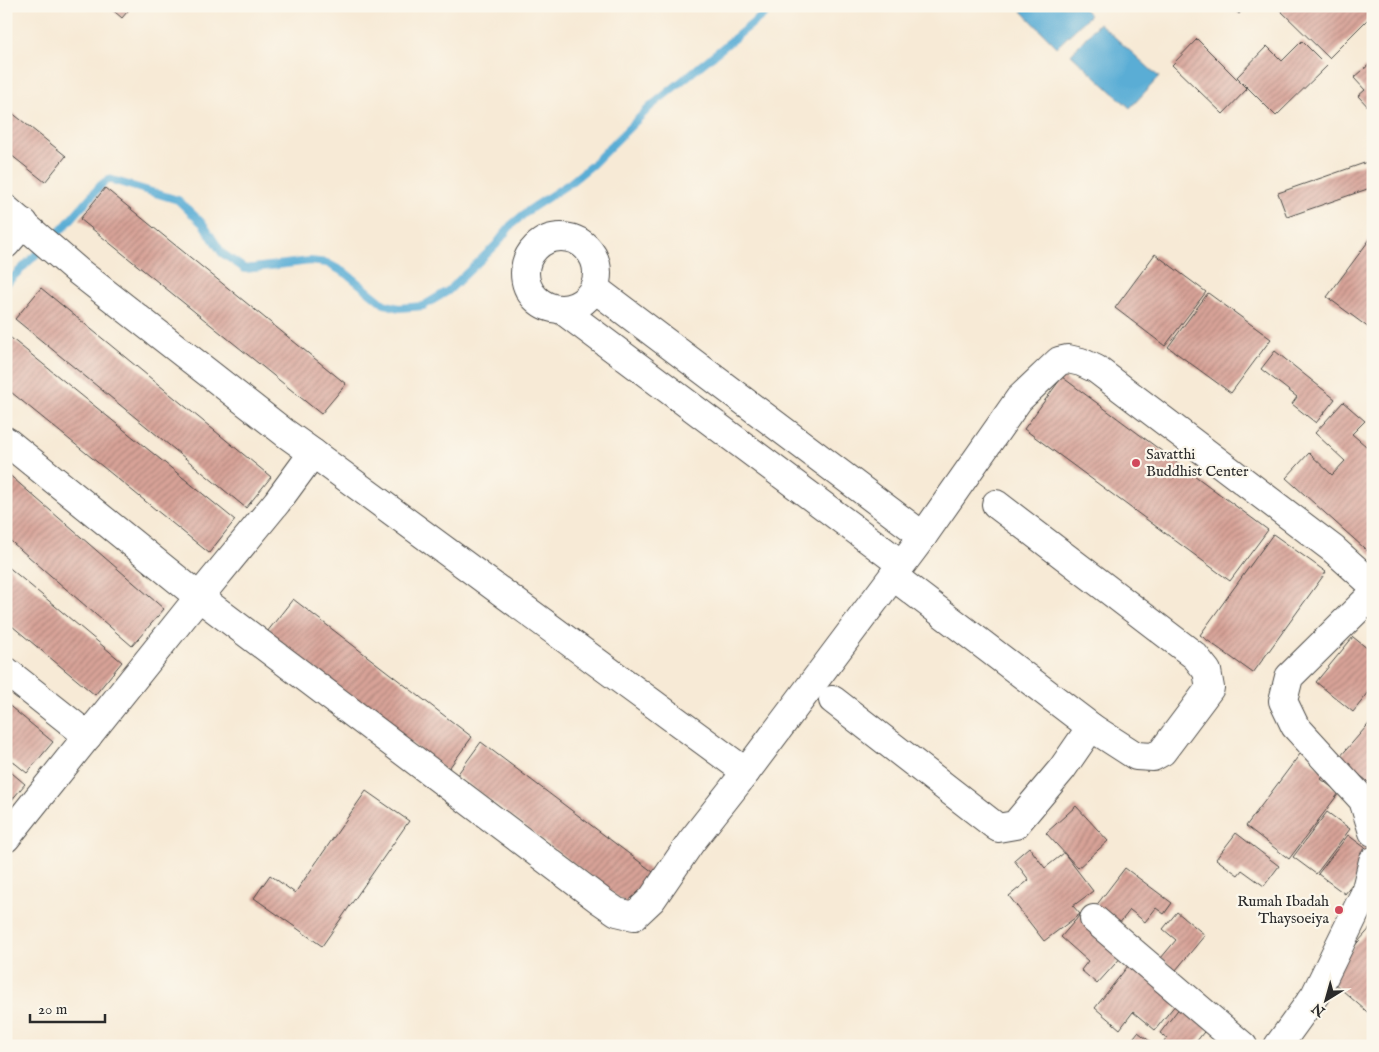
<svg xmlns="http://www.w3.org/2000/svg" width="1379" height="1052" viewBox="0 0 1379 1052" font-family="'IM FELL English',serif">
<defs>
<pattern id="building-hatch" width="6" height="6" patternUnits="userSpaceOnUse" patternTransform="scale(1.25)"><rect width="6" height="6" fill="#d8a398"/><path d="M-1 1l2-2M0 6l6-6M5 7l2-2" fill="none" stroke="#af857c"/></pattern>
</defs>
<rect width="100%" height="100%" fill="#fbf7ec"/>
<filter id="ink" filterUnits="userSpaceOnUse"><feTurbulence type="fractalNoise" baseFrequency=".02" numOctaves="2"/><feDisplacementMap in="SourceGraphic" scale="10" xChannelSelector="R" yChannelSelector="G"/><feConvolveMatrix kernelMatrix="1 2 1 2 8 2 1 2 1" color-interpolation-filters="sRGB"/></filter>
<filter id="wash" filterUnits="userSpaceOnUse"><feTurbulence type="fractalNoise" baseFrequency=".0096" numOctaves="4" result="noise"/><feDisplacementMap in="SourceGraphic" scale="20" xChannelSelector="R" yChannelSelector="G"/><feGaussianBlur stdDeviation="1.12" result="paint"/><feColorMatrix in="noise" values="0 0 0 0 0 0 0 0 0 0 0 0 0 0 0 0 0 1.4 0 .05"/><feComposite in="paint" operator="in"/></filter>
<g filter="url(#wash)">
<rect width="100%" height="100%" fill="#f7ead6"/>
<!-- water -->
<g fill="#5aadd5" stroke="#426c80">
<polygon points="1017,6 1081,6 1090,15 1057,47"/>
<polygon points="1099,23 1159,77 1130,108 1071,54"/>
</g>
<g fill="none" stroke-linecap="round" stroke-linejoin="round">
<!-- stream -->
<polyline stroke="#5aadd5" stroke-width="8" points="6,284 65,226 101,185 109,179 178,200 203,224 222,253 245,269 310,261 327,263 347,274 384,304 399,308 423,306 448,291 496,245 511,225 529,210 570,183 592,165 651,106 774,6"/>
</g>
<g id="blocks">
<!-- building -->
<g fill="url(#building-hatch)">
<polygon points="108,6 132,6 122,18"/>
<polygon points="1231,6 1246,6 1239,14"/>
<polygon points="1276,6 1373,6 1373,14 1329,58"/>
<polygon points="1197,39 1247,89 1223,114 1172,65"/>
<polygon points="1302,41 1327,66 1276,116 1237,77 1267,46 1282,61"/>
<polygon points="1373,61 1373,112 1358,96 1365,90 1354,78"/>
<polygon points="6,108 66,156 45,182 6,151"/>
<polygon points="1373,160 1373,187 1287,217 1278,193"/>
<polygon points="105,188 346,384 321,414 80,219"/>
<polygon points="1373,235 1373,331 1327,297"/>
<polygon points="1155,254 1206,292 1165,346 1115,308"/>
<polygon points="41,288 271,477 246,508 15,319"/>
<polygon points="1208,293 1271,339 1231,393 1168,347"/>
<polygon points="6,334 235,520 209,553 6,388"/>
<polygon points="1275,351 1335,399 1316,423 1292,404 1297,397 1261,369"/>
<polygon points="1062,377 1268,530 1230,581 1024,429"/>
<polygon points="1343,402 1365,421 1352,434 1373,452 1373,556 1286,478 1309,453 1332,475 1345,461 1315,433"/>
<polygon points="6,472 164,609 132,646 6,537"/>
<polygon points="1273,534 1326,572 1253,673 1200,635"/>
<polygon points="6,565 122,662 95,695 6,621"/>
<polygon points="293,599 472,737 447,771 267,632"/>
<polygon points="1353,637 1373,653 1373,687 1353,712 1316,682"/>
<polygon points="6,703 53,742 27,773 6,756"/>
<polygon points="1373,719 1373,786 1339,758"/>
<polygon points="481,742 657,875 632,908 457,775"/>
<polygon points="1300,754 1326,773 1321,779 1339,793 1289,859 1246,826"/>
<polygon points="6,768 25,784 6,807"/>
<polygon points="366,791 409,821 322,946 254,898 270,875 295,893"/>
<polygon points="1076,806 1108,841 1078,868 1046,833"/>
<polygon points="1327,812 1350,829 1316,874 1293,857"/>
<polygon points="1236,833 1279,866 1264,886 1242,870 1238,875 1216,859"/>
<polygon points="1348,835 1368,850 1369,863 1345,894 1318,874"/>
<polygon points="1029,847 1045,868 1064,853 1093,891 1073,906 1080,914 1044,941 1009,896 1029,880 1014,860"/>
<polygon points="1125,868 1172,903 1164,914 1156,908 1145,922 1130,910 1115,929 1092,911"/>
<polygon points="1177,912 1205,935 1176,970 1161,958 1176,940 1163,929"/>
<polygon points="1080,915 1124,954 1097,984 1081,970 1088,961 1061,937"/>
<polygon points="1373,925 1373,1017 1327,977"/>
<polygon points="1131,962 1180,999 1155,1030 1133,1012 1120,1029 1095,1008"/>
<polygon points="1180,1007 1207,1028 1193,1046 1166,1046 1163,1043 1167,1038 1160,1033"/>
<polygon points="1138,1032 1156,1046 1127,1046"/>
</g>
</g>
</g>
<g filter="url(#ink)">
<use href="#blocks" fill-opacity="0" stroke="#4a4845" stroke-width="1"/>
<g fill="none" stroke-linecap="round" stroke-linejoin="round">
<!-- minor casing -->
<g stroke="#4a4845" stroke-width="30">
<g id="minor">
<polyline points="6,209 79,272 285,433 313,453 277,502 199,597 6,838"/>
<circle cx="561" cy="273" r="36"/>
<polyline points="6,244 24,223"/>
<polyline points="594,288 923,536"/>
<polyline points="561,309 901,564"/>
<polyline points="6,441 199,597 601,901 617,912 634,916 652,899 691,842 746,772 923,536 1019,399 1059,361 1068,359 1081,362 1096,369 1333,549 1373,585"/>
<polyline points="313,453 746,772"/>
<polyline points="996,504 1195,656 1207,671 1210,688 1162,752 1153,757 1136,756 1091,727"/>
<polyline points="1373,594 1289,677 1283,701 1295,726 1363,800 1373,832"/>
<polyline points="6,671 88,736"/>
<polyline points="833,700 998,828 1015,825 1062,769 1091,727 893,576"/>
<polyline points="1094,919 1243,1046"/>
<polyline points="1278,1046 1315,995 1365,893 1373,861"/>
</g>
</g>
<!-- minor -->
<use href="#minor" stroke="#fff" stroke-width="28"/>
</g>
</g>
<!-- markers -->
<g fill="#d1495b" stroke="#fbf7ec" stroke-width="2">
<circle cx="1136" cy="463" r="5"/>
<circle cx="1339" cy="910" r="5"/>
</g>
<g text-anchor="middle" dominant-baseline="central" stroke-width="4.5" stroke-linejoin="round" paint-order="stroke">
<!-- poi labels -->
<g font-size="15" fill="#2b2b2b" stroke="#fbf7ec" text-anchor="start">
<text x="1146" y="454">Savatthi<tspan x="1146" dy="17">Buddhist Center</tspan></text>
<text x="1329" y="901" text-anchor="end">Rumah Ibadah<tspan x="1329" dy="17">Thaysoeiya</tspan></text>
</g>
</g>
<!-- margin -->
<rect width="1379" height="1052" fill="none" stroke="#fbf7ec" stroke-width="25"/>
<!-- north arrow -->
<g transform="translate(1326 1000) rotate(217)" stroke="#fbf7ec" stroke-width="4" paint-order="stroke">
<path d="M0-4L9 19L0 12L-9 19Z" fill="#2b2b2b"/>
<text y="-8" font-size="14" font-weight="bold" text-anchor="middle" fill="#2b2b2b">N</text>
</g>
<!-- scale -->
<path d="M30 1014v8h75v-8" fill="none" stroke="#2b2b2b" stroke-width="2.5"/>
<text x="38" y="1014" font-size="15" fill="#2b2b2b" stroke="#fbf7ec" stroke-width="4" paint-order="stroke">20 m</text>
</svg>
